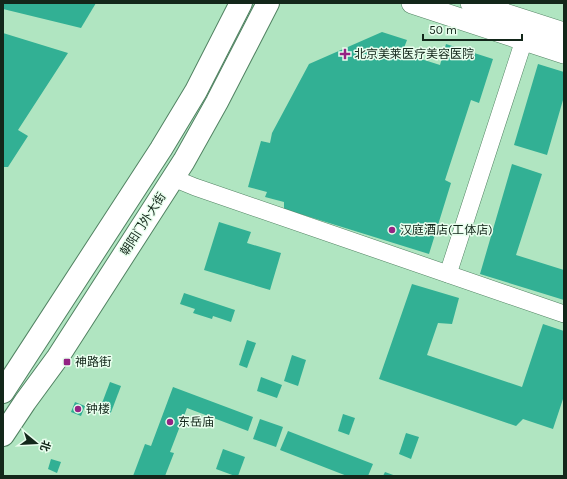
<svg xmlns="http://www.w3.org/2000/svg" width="567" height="479" viewBox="0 0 567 479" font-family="Karla,'Noto Sans SC',sans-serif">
<rect width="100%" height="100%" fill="#b0e5c1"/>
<!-- building -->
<g fill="#32b094">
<polygon points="3,3 96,3 81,28 3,9"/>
<polygon points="382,32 407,40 402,53 440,65 446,44 493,59 479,103 471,100 445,180 451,183 429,254 284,209 284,202 265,197 267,192 248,187 261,141 270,143 272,133 309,64"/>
<polygon points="3,33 68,53 18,130 28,136 8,167 3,167"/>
<polygon points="538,64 564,72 564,100 563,100 547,155 514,145"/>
<polygon points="512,164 542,174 516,255 564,270 564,300 480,274"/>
<polygon points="219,222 251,232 247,243 281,253 270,290 204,270"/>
<polygon points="412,284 459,298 452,324 438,323 427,355 522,387 543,324 564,331 564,396 553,429 523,419 516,426 379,379"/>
<polygon points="184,293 235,310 231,322 213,316 212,319 193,313 195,309 180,304"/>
<polygon points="247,340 256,343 247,368 239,365"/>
<polygon points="292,355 306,360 298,386 284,381"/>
<polygon points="261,377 282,385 277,398 257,391"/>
<polygon points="110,382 121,386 110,415 99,411"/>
<polygon points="173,387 253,417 248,431 187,408 170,452 174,453 165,476 133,476 145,444 151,446"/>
<polygon points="75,402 85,406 81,416 71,412"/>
<polygon points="343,414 355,418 349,435 338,431"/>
<polygon points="260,419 283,427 276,447 253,439"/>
<polygon points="288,431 373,464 368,476 347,476 280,450"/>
<polygon points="406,433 419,437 411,459 399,454"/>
<polygon points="223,449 245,457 238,476 235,476 216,469"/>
<polygon points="51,459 61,462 57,473 48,469"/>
<polygon points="385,472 396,476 383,476"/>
</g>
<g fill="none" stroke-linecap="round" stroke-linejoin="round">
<!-- minor casing -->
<g stroke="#518262" stroke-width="18">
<g id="minor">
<polyline points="173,178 195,187 564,314"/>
<polyline points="448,274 524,40"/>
</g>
</g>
<!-- major casing -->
<g stroke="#518262" stroke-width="22">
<g id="major">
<polyline points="412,3 564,53"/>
<polyline points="471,3 564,33"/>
</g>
</g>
<!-- highway casing -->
<g stroke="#518262" stroke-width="24">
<g id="highway">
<polyline points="3,392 161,149 196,91 241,3"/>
<polyline points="3,435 25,402 58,357 184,161 217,102 268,3"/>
</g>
</g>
<!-- minor -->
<use href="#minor" stroke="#fff" stroke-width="17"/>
<!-- major -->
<use href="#major" stroke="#fff" stroke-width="21"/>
<!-- highway -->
<use href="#highway" stroke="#fff" stroke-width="22"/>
</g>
<!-- markers -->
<g fill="#942484" stroke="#e9feee" stroke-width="1.5">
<path d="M343 48h4v4h4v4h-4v4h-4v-4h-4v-4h4z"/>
<circle cx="392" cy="230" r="4"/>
<rect x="63" y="358" width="8" height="8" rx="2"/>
<circle cx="78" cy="409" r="4"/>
<circle cx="170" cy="422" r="4"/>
</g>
<g text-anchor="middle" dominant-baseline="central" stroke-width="3" stroke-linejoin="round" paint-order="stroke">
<!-- poi labels -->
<g font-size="12" fill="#13271a" stroke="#e9feee" text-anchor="start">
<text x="354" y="54">北京美莱医疗美容医院</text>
<text x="400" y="230">汉庭酒店(工体店)</text>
<text x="75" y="362">神路街</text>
<text x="86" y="409">钟楼</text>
<text x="178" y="422">东岳庙</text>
</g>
<!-- street labels -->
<g font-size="12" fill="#13271a" stroke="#e9feee">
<text transform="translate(143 224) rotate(-57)">朝阳门外大街</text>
</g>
</g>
<!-- border -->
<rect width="567" height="479" fill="none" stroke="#13271a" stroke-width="8"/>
<!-- north arrow -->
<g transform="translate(36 443) rotate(108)" stroke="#e9feee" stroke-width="3" paint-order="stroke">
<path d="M0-3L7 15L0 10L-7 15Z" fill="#13271a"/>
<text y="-6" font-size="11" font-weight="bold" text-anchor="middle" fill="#13271a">北</text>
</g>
<!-- scale -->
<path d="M423 34v6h99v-6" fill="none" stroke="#13271a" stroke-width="2"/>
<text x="429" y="34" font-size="12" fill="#13271a" stroke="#e9feee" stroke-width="3" paint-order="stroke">50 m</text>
</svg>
